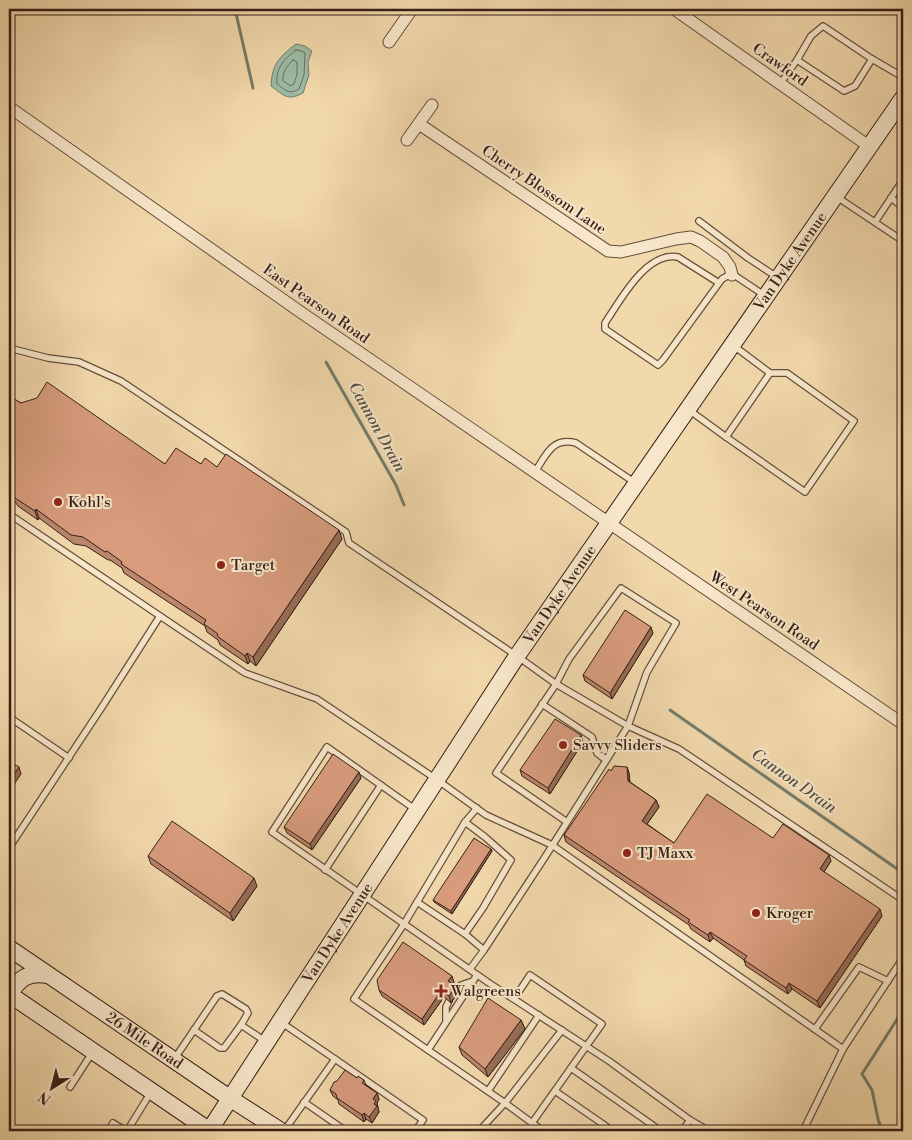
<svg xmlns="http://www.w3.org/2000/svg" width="912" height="1140" viewBox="0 0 912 1140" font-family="'Libre Bodoni',serif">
<rect width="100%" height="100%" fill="#f2d9ac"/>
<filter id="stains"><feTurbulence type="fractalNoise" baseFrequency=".004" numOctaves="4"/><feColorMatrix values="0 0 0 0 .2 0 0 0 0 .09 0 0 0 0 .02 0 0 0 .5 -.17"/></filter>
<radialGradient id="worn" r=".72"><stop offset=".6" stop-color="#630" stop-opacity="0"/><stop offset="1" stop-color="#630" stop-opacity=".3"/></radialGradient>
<!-- water -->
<path fill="#9cbba4" stroke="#737d6b" d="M296 44 305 46 312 51 308 62 309 75 303 93C288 101 284 96 271 86 272 64 279 57 296 44Z"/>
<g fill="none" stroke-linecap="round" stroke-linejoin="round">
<!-- shore -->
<g stroke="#696d5d" stroke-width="1">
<path d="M296 50 302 51 305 53 304 75 299 89C289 95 285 90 277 84 275 69 284 59 296 50Z"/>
<path d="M293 60 297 62V74L294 84 291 86 283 81C282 72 287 66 293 60Z"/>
</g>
<!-- stream -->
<g stroke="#737d6b" stroke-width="3">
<polyline points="235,9 253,88"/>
<polyline points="326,362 396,485 404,505"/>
<polyline points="670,710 903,873"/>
<polyline points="882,1131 878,1119 872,1090 862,1074 903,1010"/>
</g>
<!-- lane casing -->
<g stroke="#654e3c" stroke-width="8">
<g id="lane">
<polyline points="797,60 811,36 823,26 872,59"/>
<polyline points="780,84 797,60 844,91 855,86 872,59 903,77"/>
<polyline points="837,197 903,241"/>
<polyline points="891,198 903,207"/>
<polyline points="699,221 748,258 777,277"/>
<polyline points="875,222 903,180"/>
<path d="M719 283 678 257C646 251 620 301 605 323V329L658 365 663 360 722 279 729 275H734L764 295"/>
<polyline points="734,346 770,373 726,437 805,492 854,421 787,373 770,373"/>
<polyline points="9,348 48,358 79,362 121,381 346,532 349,543 517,656 556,684 569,659 621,588 676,623 647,672 628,726 679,749 903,900"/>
<polyline points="689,410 726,437"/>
<path d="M535 472C546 455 552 437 576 443L634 482"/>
<polyline points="9,514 160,616"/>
<polyline points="542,704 592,737 597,753 606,760"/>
<polyline points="9,717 69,758"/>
<polyline points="416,810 327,747 272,832 489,983 609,1061 690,1120"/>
<polyline points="9,848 102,707 160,616 245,673 317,699 436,779 486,815 552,845 843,1049"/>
<polyline points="325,870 381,785"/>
<polyline points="417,902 465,934 484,950"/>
<polyline points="465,934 483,908 511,860 485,837 465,822"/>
<polyline points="470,969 484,950 545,857 628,726 556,684 496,773 567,822"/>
<polyline points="477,975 428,1050 354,999 404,924 465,822 477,808"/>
<polyline points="457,991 461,985 473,981"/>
<polyline points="514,999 530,975 602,1024 532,1123"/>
<polyline points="446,1021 446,1007 449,1001"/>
<polyline points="282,1023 335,1059 284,1131"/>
<polyline points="815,1029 859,967 888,981"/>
<polyline points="194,1030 220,1048 224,1048 241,1025"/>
<polyline points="428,1050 505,1103 562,1030"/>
<polyline points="175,1058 217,996 222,994 246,1009 248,1013 241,1025 265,1041"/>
<polyline points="335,1059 423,1120 415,1131"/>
<polyline points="571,1068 661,1131"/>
<polyline points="70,1087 92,1053"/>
<polyline points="488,1091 539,1015"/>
<polyline points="555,1091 613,1131"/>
<polyline points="304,1102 346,1131"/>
<polyline points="108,1131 113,1123 126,1131"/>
<polyline points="127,1131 151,1092"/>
<polyline points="479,1131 505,1103 543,1131"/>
<polyline points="682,1131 690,1120 709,1131"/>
<polyline points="803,1131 843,1049 903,958"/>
</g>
</g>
<!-- street casing -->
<g stroke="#654e3c" stroke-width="13">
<g id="street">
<polyline points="674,9 870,147"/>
<polyline points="389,42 412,9"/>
<polyline points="9,107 299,311 903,724"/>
<polyline points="419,124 608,251 621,252 676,239 691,237 700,241 723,257 730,267 732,275"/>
<polyline points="407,140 432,105"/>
</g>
</g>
<!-- secondary casing -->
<g stroke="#361f16" stroke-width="18">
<g id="secondary">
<path id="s1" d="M9 948 231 1099 281 1131"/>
<polyline points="9,994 210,1131"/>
<path d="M9 994C20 978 27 972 48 975"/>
<path id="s2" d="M209 1131 517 656 903 98"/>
</g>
</g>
<!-- lane -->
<use href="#lane" stroke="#f7e6c9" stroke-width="5.5"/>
<!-- street -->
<use href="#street" stroke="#f7e6c9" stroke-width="11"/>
<!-- secondary -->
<use href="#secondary" stroke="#f7e6c9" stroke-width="16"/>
</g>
<!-- wall -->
<g fill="#ba866c" stroke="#361f16">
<polygon points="9,396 21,403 165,464 201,464 217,467 342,539 256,666 250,661 248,664 220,645 218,640 207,632 205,626 124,573 122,568 110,560 108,560 86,546 74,544 39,518 38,520 18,506 9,493"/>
<polygon points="653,633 612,699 585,681 583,675"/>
<polygon points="583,742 550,794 522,776 520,770"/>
<polygon points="627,767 629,773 630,782 656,800 659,807 647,824 674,843 773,838 831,861 824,872 882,916 820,1008 792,989 788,994 746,966 744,960 713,938 710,942 691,929 689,925 566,842 564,835"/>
<polygon points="361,778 312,850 287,833 284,827"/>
<polygon points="491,849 492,851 452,914 434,902 433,900"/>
<polygon points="148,856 257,886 233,921 151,864"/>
<polygon points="454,982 453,984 458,992 451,1003 444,997 424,1025 382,996 379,990"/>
<polygon points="521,1020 525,1029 488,1077 462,1055 459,1047"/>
<polygon points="357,1078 364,1080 366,1085 377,1093 379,1099 377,1103 379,1112 372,1123 366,1119 364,1122 339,1104 338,1100 333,1096 330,1090"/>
</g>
<!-- shaded-wall -->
<g fill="#976d58" stroke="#361f16">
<polygon points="36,509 39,518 38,520 35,511"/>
<polygon points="339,530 342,539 256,666 253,657"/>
<polygon points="651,627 653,633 612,699 610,693"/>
<polygon points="247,653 250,661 248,664 245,656"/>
<polygon points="581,735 583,742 550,794 548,788"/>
<polygon points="19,767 21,774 9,792 9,782"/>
<polygon points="627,767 629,773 630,788 628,781"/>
<polygon points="359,772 361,778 312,850 310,844"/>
<polygon points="656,800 659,807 645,827 642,821"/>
<polygon points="491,849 492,851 452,914 451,911"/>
<polygon points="829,855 831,861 822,875 820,869"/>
<polygon points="254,878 257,886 233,921 230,913"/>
<polygon points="880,909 882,916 820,1008 817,1001"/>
<polygon points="710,932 713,938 710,942 708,935"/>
<polygon points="452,976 454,982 451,987 448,981"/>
<polygon points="789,983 792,989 788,994 786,988"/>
<polygon points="456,986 458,992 451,1003 449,996"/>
<polygon points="441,991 444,997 424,1025 422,1019"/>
<polygon points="521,1020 525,1029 488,1077 485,1069"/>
<polygon points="377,1093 379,1099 377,1103 379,1112 372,1123 369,1117 374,1104 373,1099"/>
<polygon points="364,1113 366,1119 364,1122 362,1115"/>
</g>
<!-- building -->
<g fill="#d89c7d" stroke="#361f16">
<polygon points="47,382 165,464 176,448 201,464 205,458 217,467 226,454 339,530 253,657 247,653 245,656 217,636 218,634 204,624 206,620 121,564 122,562 107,551 105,552 83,537 71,535 36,509 35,511 15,498 9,488 9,396 21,403 37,398"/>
<polygon points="625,610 651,627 610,693 583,675"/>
<polygon points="555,719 581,735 548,788 520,770"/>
<polygon points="333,754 359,772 310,844 284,827"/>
<polygon points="9,761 19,767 9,782"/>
<polygon points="614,766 627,767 628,781 656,800 642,821 674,843 707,794 773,838 783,824 829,855 820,869 880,909 817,1001 789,983 786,988 744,960 747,956 710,932 708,935 688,922 690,920 564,835 609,769 611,771"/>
<polygon points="172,821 254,878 230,913 148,856"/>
<polygon points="474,838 491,849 451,911 433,900"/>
<polygon points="403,942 452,976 448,981 456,986 449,996 441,991 422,1019 379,990 377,980"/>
<polygon points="488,998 521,1020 485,1069 459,1047"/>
<polygon points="345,1070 357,1078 358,1076 364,1080 362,1083 377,1093 373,1099 376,1101 374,1104 377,1106 369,1117 364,1113 362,1115 337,1098 336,1094 330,1090 334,1082 337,1081"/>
<polygon points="695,1126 702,1131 692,1131"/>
</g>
<!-- markers -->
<g fill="#8f2418" stroke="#f7e6c9" stroke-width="2">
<circle cx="58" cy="502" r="5"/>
<circle cx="221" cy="565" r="5"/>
<circle cx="563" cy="745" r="5"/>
<circle cx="627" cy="853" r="5"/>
<circle cx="756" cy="913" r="5"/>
<path d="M438.5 983.5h5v5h5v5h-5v5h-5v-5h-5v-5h5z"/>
</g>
<g text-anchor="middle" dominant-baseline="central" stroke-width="4" stroke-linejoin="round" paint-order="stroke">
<!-- street labels -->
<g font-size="15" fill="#361f16" stroke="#f7e6c9">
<text transform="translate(780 65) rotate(35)">Crawford</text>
<text transform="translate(544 190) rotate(34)">Cherry Blossom Lane</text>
<text stroke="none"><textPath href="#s2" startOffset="1046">Van Dyke Avenue</textPath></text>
<text transform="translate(316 304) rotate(35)">East Pearson Road</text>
<text stroke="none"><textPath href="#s2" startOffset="641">Van Dyke Avenue</textPath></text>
<text transform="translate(764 611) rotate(34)">West Pearson Road</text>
<text stroke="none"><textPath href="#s2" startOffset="236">Van Dyke Avenue</textPath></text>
<text stroke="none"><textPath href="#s1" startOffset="164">26 Mile Road</textPath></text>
</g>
<!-- poi labels -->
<g font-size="15" fill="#361f16" stroke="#f7e6c9" text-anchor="start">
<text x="68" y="502">Kohl's</text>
<text x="231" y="565">Target</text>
<text x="573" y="745">Savvy Sliders</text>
<text x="637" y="853">TJ Maxx</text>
<text x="766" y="913">Kroger</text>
<text x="451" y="991">Walgreens</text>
</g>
<!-- water labels -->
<g font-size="16" font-style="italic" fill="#554e41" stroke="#f7e6c9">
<text transform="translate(377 427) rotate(61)">Cannon Drain</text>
<text transform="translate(794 781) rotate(35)">Cannon Drain</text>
</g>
</g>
<!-- margin -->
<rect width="912" height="1140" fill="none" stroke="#f2d9ac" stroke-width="30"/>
<rect x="10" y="10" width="892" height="1120" fill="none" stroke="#361f16" stroke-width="2.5"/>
<rect x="15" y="15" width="882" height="1110" fill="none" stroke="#361f16"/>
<!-- north arrow -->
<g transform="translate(52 1088) rotate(216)" stroke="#f7e6c9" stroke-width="4" paint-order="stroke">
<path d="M0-4L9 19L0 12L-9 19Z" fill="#361f16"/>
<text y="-8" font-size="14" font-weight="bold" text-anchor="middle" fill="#361f16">N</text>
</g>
<rect width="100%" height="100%" filter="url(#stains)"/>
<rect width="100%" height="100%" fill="url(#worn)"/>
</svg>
